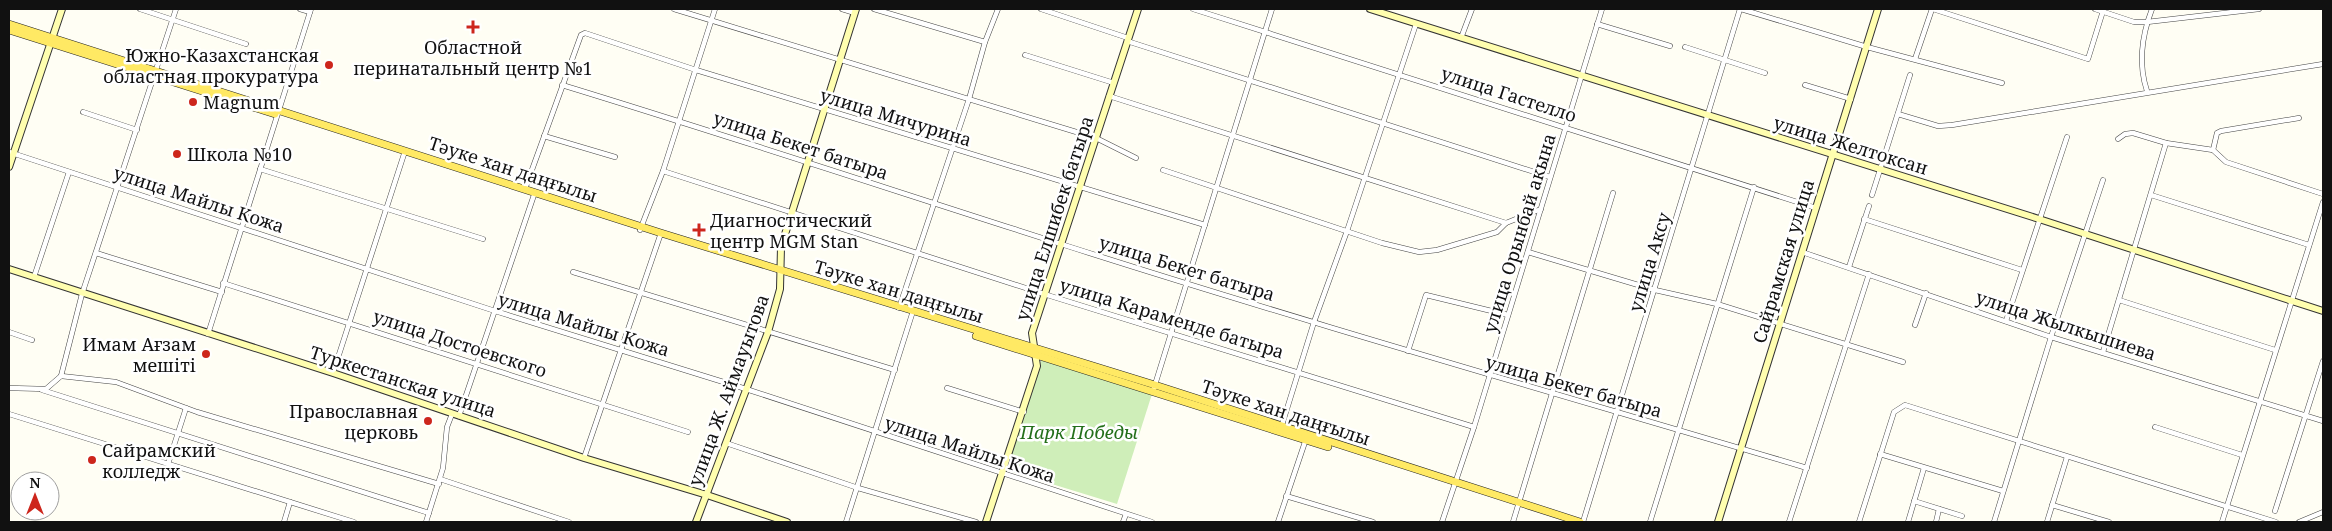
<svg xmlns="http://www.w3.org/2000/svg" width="2332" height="531" viewBox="0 0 2332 531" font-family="'Noto Serif',serif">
<rect width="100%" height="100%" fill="#fffef4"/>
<!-- green -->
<polygon fill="#cfeeb9" points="1041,360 1152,394 1117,504 1006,470"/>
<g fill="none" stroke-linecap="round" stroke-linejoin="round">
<!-- street casing -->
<g stroke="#444" stroke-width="5.5">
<g id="street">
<polyline points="140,9 246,44"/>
<polyline points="300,9 310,12"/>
<polyline points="674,9 1096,138 1136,158"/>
<polyline points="842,9 855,13"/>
<polyline points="874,9 985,42"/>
<polyline points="1041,9 1128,38"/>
<polyline points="1193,9 1816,208"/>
<polyline points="1741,9 1867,47 2002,83"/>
<polyline points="1933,9 2088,59 2103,11"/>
<polyline points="2095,9 2134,22 2147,22 2259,9"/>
<polyline points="1597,24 1670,46"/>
<polyline points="1461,38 1472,9"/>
<polyline points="1127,41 1550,177"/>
<polyline points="1685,47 1765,73"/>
<polyline points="1025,55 1114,83"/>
<polyline points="1915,59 1932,9"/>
<path d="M562 85C729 136 895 191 1061 244 1308 323 1558 394 1807 468"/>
<polyline points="1805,85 1851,99"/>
<path d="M2147 91C2138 64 2142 35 2152 9"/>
<polyline points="1109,96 1506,223 1541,209"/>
<polyline points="83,112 137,130"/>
<polyline points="1898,114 1938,126 1952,125 2323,64"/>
<polyline points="544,136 615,157"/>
<polyline points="2118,139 2125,134 2133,133 2166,143 2213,150 2226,162 2323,194"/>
<polyline points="2213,150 2217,133 2221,131 2299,118"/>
<polyline points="9,152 495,311 746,389 1152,522"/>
<polyline points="260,169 483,239"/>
<polyline points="1163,170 1382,243 1419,252 1437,250 1497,232 1506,223"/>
<polyline points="663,171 1044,294 1474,427"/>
<polyline points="525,189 581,35 585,33 696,70 1205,225"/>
<polyline points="1872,195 1910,75"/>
<polyline points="2151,195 2309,245"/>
<polyline points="1864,219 2022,270"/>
<polyline points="640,230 663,171 715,9"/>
<polyline points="1528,252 1655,290 1717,304 1903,362"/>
<polyline points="1802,252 2051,337 2323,421"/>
<polyline points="96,253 222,292"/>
<polyline points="1849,267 1869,206"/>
<polyline points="573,272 895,370"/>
<polyline points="34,277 69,172"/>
<polyline points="223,283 688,432"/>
<polyline points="2119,300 2275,350"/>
<polyline points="899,308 969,99 985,42 998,9"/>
<polyline points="2006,321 2067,137"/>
<polyline points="1915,325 1926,293"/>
<polyline points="9,332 32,340"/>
<polyline points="208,334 311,9"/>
<polyline points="1408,351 1426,295 1508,315"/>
<polyline points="2103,352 2166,143"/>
<polyline points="333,373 405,151"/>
<polyline points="61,376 116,382 197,412 439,484"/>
<polyline points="9,388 46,389 61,376 82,294 176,9"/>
<polyline points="947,388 1024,412"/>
<polyline points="1154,388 1272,9"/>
<polyline points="42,390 429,513"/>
<polyline points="9,414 354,522"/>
<polyline points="459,416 535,192"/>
<polyline points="2155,427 2242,455"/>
<polyline points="1281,428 1314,322 1347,231 1416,24"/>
<polyline points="726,443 858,488 976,522"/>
<polyline points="1880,454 2003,491"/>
<polyline points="584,458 661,233"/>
<polyline points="168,464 186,408"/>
<polyline points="440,479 569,522"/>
<polyline points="1286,496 1373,522"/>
<polyline points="1914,501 1962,516"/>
<polyline points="2052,505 2109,522"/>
<polyline points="2275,511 2323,361"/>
<polyline points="284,522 290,502"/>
<polyline points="426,522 443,468 447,427 452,414"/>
<polyline points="846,522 913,311"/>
<polyline points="1123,522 1126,514"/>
<polyline points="1278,522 1306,439"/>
<polyline points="1442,522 1474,427 1602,9"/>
<polyline points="1513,522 1613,193"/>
<polyline points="1583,522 1740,9"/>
<polyline points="1650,522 1754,187"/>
<polyline points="1789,522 1869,274"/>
<polyline points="1859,522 1894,412 1905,405 2276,522"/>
<polyline points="1908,522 1924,468"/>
<polyline points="1936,522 1939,509"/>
<polyline points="1994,522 2051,337 2103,180"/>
<polyline points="2047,522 2067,457"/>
<polyline points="2222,522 2323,202"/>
<polyline points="2299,522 2323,512"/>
</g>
</g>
<!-- secondary casing -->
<g stroke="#333" stroke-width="8">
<g id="secondary">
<polyline points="1370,9 2039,219 2323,311"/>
<polyline points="9,167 62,9"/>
<polyline points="9,269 333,373 584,458 707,495 787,522"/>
<polyline points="696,522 768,332 780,289 781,247 856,9"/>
<polyline points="986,522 1037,366 1032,333 1138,9"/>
<polyline points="1718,522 1878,9"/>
</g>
</g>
<!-- primary casing -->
<g stroke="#222" stroke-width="8">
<g id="primary">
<polyline points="9,24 661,233 1155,385 1580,522"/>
<polyline points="9,30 275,114"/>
<polyline points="976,336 1328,447"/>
</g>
</g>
<!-- street -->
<use href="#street" stroke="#fff" stroke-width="4.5"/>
<!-- secondary -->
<use href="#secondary" stroke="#fffeaf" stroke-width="6"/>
<!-- primary -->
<use href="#primary" stroke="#ffe964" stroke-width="7"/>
</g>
<!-- markers -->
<g fill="#cd261c" stroke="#fff" stroke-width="2">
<path d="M470.5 19.5h5v5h5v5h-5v5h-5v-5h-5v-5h5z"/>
<circle cx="329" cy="65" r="5"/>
<circle cx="193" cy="102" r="5"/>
<circle cx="177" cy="154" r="5"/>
<path d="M696.5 222.5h5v5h5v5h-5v5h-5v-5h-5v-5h5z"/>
<circle cx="206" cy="354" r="5"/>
<circle cx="428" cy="421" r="5"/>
<circle cx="92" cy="460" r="5"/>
</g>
<g text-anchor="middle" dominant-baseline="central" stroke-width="5" stroke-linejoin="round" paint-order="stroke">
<!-- poi labels -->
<g font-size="18" fill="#111" stroke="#fff" text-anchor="start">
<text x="473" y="47" text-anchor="middle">Областной<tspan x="473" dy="21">перинатальный центр №1</tspan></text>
<text x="319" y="55" text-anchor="end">Южно-Казахстанская<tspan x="319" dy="21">областная прокуратура</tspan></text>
<text x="203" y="102">Magnum</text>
<text x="187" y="154">Школа №10</text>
<text x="710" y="220">Диагностический<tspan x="710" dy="21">центр MGM Stan</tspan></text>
<text x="196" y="344" text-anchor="end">Имам Ағзам<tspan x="196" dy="21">мешіті</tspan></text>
<text x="418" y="411" text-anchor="end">Православная<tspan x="418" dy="21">церковь</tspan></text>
<text x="102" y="450">Сайрамский<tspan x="102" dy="21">колледж</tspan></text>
</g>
<!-- street labels -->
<g font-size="18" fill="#111" stroke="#fff">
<text transform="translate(1509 94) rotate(18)">улица Гастелло</text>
<text transform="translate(896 117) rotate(17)">улица Мичурина</text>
<text transform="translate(801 145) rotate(18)">улица Бекет батыра</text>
<text transform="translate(1851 145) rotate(17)">улица Желтоксан</text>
<text transform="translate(513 169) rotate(18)">Тәуке хан даңғылы</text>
<text transform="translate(199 199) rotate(18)">улица Майлы Кожа</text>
<text transform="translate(1054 218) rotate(-72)">улица Елшибек батыра</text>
<text transform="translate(1519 233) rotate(-73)">улица Орынбай акына</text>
<text transform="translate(1783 261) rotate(-73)">Сайрамская улица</text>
<text transform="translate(1649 262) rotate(-73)">улица Аксу</text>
<text transform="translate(1187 268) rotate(17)">улица Бекет батыра</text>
<text transform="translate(899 291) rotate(17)">Тәуке хан даңғылы</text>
<text transform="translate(1172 318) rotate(17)">улица Караменде батыра</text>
<text transform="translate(584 324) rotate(17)">улица Майлы Кожа</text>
<text transform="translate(2066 325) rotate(18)">улица Жылкышиева</text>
<text transform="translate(460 343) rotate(18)">улица Достоевского</text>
<text transform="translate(403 381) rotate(18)">Туркестанская улица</text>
<text transform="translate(1574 386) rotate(16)">улица Бекет батыра</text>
<text transform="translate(728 390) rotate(-70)">улица Ж. Аймауытова</text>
<text transform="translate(1286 412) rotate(18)">Тәуке хан даңғылы</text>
<text transform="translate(970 449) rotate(18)">улица Майлы Кожа</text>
</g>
<!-- park labels -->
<g font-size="18" font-style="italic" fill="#236f1a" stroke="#fff">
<text x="1079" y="432">Парк Победы</text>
</g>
</g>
<!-- border -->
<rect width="2332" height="531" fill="none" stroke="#111111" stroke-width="20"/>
<!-- north arrow -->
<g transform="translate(35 496)"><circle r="24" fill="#ffffff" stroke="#a0a0a0"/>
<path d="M0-4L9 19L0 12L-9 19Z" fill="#cd261c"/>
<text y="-8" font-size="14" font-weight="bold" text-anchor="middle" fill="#111111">N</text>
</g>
</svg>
